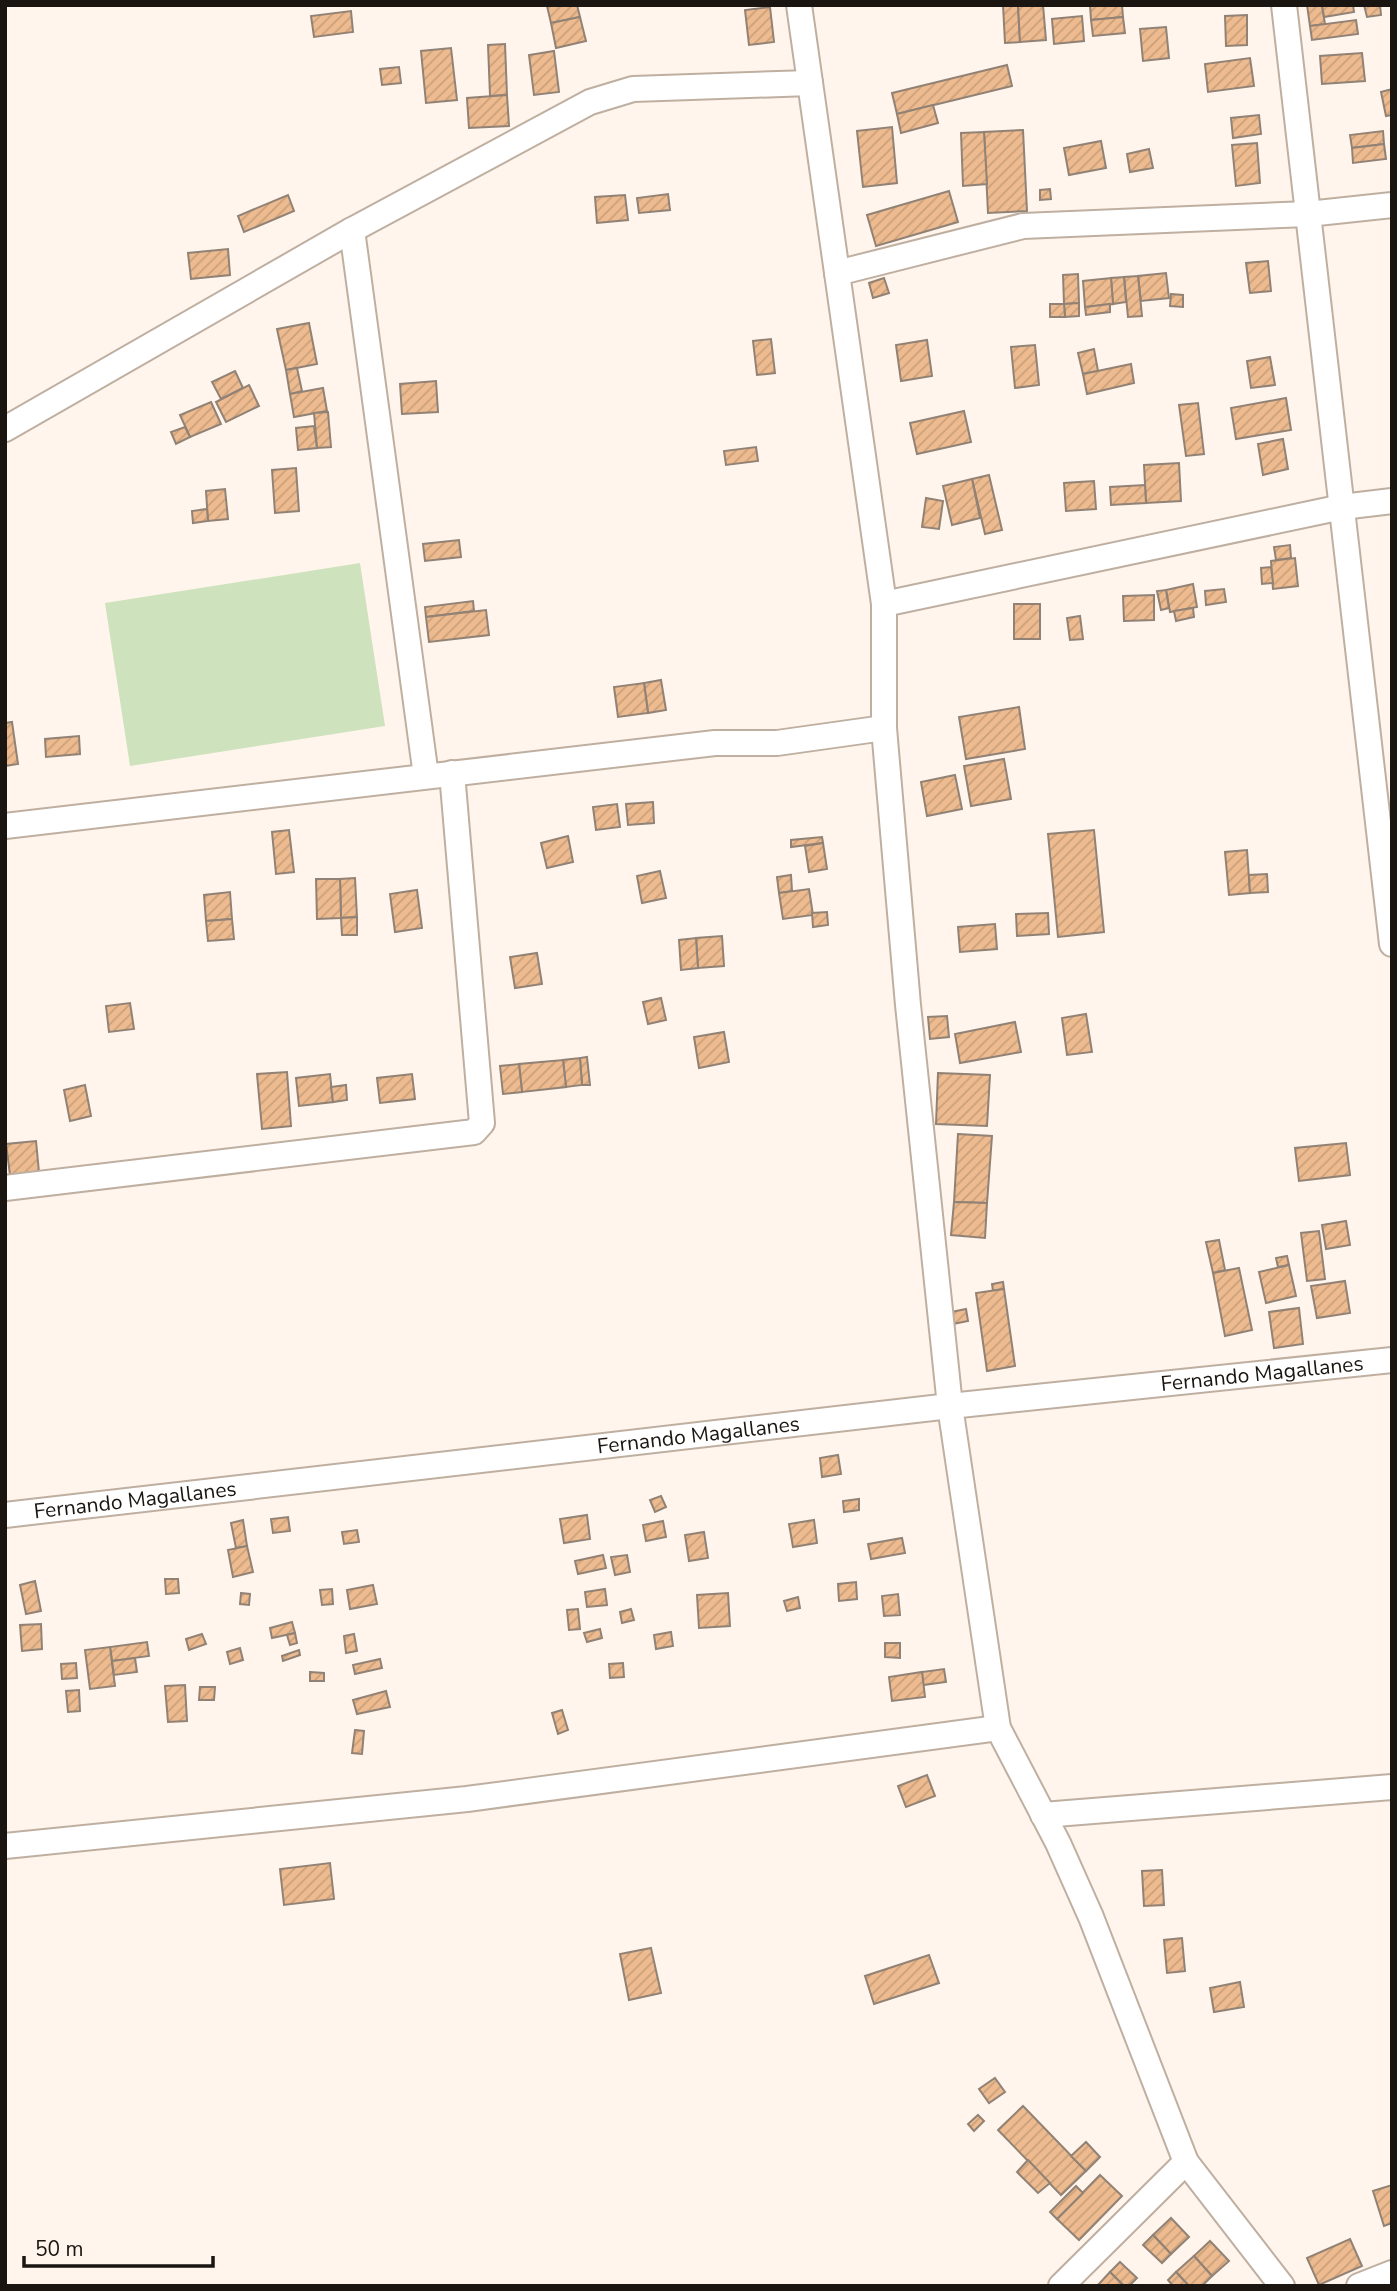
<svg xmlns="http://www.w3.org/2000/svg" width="1397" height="2291" viewBox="0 0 1397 2291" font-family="'Nunito Sans',sans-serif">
<defs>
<pattern id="building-hatch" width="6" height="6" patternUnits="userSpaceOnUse" patternTransform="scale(1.75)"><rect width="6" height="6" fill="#edbb8f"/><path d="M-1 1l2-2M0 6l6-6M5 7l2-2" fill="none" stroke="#cba07a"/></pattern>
</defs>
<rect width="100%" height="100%" fill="#fff5ec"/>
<!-- garden -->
<polygon fill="#cee2bd" points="360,563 385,726 130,766 105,603"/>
<!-- building -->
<g fill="url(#building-hatch)" stroke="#918275" stroke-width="2">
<polygon points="577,5 580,17 551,23 547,6"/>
<polygon points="1003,5 1018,5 1020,42 1005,43"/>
<polygon points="1018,5 1043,5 1046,40 1020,42"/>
<polygon points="1090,5 1122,5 1123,17 1091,20"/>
<polygon points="1307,5 1322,5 1325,24 1310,26"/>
<polygon points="1322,5 1353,5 1354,12 1324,17"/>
<polygon points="1364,5 1380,5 1381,15 1367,17"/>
<polygon points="770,7 774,42 749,45 745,10"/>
<polygon points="351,11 353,32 314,37 311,16"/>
<polygon points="1247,15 1247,45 1226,46 1225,16"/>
<polygon points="1082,16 1084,41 1054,44 1052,19"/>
<polygon points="580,17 586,41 556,48 551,23"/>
<polygon points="1123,17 1125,33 1093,36 1091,20"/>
<polygon points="1356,20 1358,34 1312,40 1310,26"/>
<polygon points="1166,27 1169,58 1143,61 1140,29"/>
<polygon points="505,44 507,95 490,96 488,45"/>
<polygon points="451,48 457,100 426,103 421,51"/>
<polygon points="554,51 559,92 534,95 529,55"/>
<polygon points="1362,53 1365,81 1322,84 1320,56"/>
<polygon points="1250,58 1254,86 1208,92 1205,64"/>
<polygon points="1007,65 1012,86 897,114 892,93"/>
<polygon points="399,67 401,83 382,85 380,69"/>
<polygon points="1392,89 1392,115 1386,116 1381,92"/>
<polygon points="507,95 509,126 469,128 467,98"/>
<polygon points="933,105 938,123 901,133 897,114"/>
<polygon points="1259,115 1261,134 1233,138 1231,118"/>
<polygon points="892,127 897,183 863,187 857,131"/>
<polygon points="1023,130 1027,211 988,213 984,132"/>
<polygon points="1383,131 1384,144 1352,148 1350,135"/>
<polygon points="984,132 987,184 963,186 961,133"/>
<polygon points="1101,141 1106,168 1069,175 1064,148"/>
<polygon points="1257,143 1260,183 1236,186 1232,145"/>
<polygon points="1384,144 1386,159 1353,163 1352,148"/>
<polygon points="1149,149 1153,168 1130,172 1127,154"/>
<polygon points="1050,189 1051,199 1040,200 1040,190"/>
<polygon points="949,191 958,222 876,246 867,215"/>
<polygon points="668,194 670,210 639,213 637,198"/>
<polygon points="288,195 294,211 244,232 238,216"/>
<polygon points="625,195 628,220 597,223 595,197"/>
<polygon points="228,249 230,275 191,279 188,253"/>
<polygon points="1268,261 1271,291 1250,293 1246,263"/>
<polygon points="1166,273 1169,298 1141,301 1138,276"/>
<polygon points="1078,274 1079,303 1064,304 1063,275"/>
<polygon points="1138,276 1142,316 1128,317 1124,277"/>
<polygon points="1124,277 1126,302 1113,304 1111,278"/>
<polygon points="884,278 889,293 873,298 869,283"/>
<polygon points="1111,278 1113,304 1085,307 1083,281"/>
<polygon points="1171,294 1183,295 1183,307 1170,306"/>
<polygon points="1079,303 1079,316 1065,317 1064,304"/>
<polygon points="1050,304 1064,304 1065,317 1050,317"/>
<polygon points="1110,304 1110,312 1086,315 1085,307"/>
<polygon points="309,323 317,364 286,370 277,329"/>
<polygon points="771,339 775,373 757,375 753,341"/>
<polygon points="927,340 932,376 901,381 896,345"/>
<polygon points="1035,345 1039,385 1015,388 1011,347"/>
<polygon points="1094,349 1098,371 1083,374 1078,353"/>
<polygon points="1270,357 1275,385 1251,388 1247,361"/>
<polygon points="1131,364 1134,383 1087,394 1083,374"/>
<polygon points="297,368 302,391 290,394 286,370"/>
<polygon points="235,371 243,388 221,399 212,382"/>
<polygon points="436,381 438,412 402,414 400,384"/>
<polygon points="249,385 259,406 226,422 216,402"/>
<polygon points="323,388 327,411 294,417 290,394"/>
<polygon points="1286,398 1291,430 1236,439 1231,408"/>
<polygon points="211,402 221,424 190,437 180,415"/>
<polygon points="1198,403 1204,454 1186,456 1179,405"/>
<polygon points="964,411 971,442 917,454 910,423"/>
<polygon points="328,412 331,447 317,448 314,413"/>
<polygon points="314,426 317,448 298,450 296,428"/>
<polygon points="185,427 190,437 176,444 171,432"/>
<polygon points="1283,439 1288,469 1263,475 1258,444"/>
<polygon points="756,447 758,461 726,465 724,451"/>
<polygon points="1179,463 1181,501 1146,503 1144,465"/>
<polygon points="296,468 299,511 275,513 272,470"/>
<polygon points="989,475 1002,530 985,534 972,479"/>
<polygon points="972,479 980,518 952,525 943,486"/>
<polygon points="1094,481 1096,509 1066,511 1064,483"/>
<polygon points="1145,485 1146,503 1111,505 1110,487"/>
<polygon points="225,489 228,519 208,521 206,491"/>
<polygon points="926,498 943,501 939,529 922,527"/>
<polygon points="207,509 208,521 193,523 192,511"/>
<polygon points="459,540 461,557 425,561 423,544"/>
<polygon points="1290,545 1291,558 1276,560 1274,547"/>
<polygon points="1295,558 1298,586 1273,589 1271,561"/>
<polygon points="1271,567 1273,583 1262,584 1261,568"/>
<polygon points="1193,584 1197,607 1170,612 1166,590"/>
<polygon points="1224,589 1226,602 1206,605 1205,591"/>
<polygon points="1166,590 1169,608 1161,610 1157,591"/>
<polygon points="1154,595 1154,620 1124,621 1123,596"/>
<polygon points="473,601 474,611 426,617 425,607"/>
<rect x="1014" y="604" width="26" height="35"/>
<polygon points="1193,608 1194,617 1176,621 1174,611"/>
<polygon points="486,610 489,635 429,642 426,617"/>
<polygon points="1080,616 1083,639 1070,640 1067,618"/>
<polygon points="661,680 666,710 648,713 644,683"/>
<polygon points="644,683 648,713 618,717 614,687"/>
<polygon points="1019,707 1025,749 966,759 959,717"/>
<polygon points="12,722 18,764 5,766 5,723"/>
<polygon points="79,736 80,754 46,757 45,739"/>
<polygon points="1004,759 1011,799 971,806 964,766"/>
<polygon points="955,775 962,809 927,816 921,782"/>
<polygon points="653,802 654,823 628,825 626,804"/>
<polygon points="617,804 620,827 596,830 593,807"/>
<polygon points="289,830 294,872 276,874 272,832"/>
<polygon points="1094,830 1104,932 1058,937 1048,834"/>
<polygon points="568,836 573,862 547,868 541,843"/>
<polygon points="822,837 823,843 791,847 791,840"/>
<polygon points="823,843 827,869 809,872 805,846"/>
<polygon points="1247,850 1250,893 1229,895 1225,852"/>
<polygon points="660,871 666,898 642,903 637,876"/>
<polygon points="1267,874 1268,892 1250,893 1249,875"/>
<polygon points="791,875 792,891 779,893 777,877"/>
<polygon points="355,878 357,917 341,918 340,879"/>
<polygon points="316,879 340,879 341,918 317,919"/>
<polygon points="809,889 813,915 783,919 779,893"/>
<polygon points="417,890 422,928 395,932 390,894"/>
<polygon points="230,892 232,919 206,921 204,895"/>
<polygon points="827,912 828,925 813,927 812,913"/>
<polygon points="1048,913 1049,934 1017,936 1016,914"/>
<polygon points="357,917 357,935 342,935 341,918"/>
<polygon points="232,919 234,939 208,941 206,921"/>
<polygon points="995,924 997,949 960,952 958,927"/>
<polygon points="722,936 724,966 698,968 696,938"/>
<polygon points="696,938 698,968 681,970 679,940"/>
<polygon points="537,953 542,984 515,988 510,957"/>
<polygon points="661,998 666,1020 648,1024 643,1002"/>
<polygon points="130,1003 134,1029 109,1032 106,1006"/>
<polygon points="1086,1014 1092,1052 1067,1055 1062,1018"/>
<polygon points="947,1016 949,1037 930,1039 928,1017"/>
<polygon points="1015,1022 1021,1052 960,1063 955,1034"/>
<polygon points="724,1032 729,1062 699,1068 694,1037"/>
<polygon points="587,1057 590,1085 582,1085 580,1058"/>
<polygon points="580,1058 582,1085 566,1087 563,1060"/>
<polygon points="563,1060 566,1087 522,1092 519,1064"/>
<polygon points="519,1064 522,1092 503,1094 500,1066"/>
<polygon points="287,1072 291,1126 262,1129 257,1074"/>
<polygon points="938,1073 990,1075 987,1126 936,1124"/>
<polygon points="330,1074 333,1102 299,1106 296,1078"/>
<polygon points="412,1074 415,1099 380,1103 377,1078"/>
<polygon points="85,1085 91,1116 70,1121 64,1090"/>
<polygon points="346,1085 347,1100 333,1102 331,1087"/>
<polygon points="958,1134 992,1136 987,1203 954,1202"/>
<polygon points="36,1141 39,1172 10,1175 6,1144"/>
<polygon points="1346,1143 1350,1175 1299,1181 1295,1148"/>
<polygon points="954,1202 987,1203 985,1238 951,1235"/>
<polygon points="1346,1221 1350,1245 1326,1249 1322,1225"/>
<polygon points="1319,1231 1325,1279 1307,1281 1301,1233"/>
<polygon points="1219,1240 1225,1270 1213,1273 1206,1242"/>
<polygon points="1287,1256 1289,1265 1278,1267 1276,1258"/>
<polygon points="1289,1265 1296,1296 1266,1303 1259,1272"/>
<polygon points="1239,1268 1252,1330 1225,1336 1213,1273"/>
<polygon points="1345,1281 1350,1313 1317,1318 1311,1286"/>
<polygon points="1003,1282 1004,1289 993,1291 992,1284"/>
<polygon points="1004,1289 1015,1366 987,1371 976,1293"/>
<polygon points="1299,1308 1303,1344 1274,1348 1269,1312"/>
<polygon points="966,1309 968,1321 953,1324 951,1312"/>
<polygon points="838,1455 841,1474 822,1477 820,1458"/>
<polygon points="661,1496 666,1507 655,1512 650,1500"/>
<polygon points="859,1499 859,1510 844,1512 843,1501"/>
<polygon points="587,1515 590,1539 564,1543 560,1519"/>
<polygon points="288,1517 290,1531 273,1533 271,1519"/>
<polygon points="243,1520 247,1546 236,1548 231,1523"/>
<polygon points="814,1520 817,1543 793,1547 789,1524"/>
<polygon points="663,1521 666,1537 646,1541 643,1525"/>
<polygon points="357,1530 359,1542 344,1544 342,1532"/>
<polygon points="704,1532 708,1558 689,1561 685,1535"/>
<polygon points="902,1538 905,1553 871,1559 868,1544"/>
<polygon points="247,1546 253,1572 233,1577 228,1550"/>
<polygon points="603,1555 606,1568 578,1574 575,1561"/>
<polygon points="627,1555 630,1572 615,1575 611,1557"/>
<polygon points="165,1579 178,1579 179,1593 166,1594"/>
<polygon points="35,1581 41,1611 26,1614 20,1585"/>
<polygon points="856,1582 857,1599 839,1601 838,1584"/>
<polygon points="373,1585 377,1604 350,1609 347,1590"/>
<polygon points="332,1589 333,1604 322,1605 320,1590"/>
<polygon points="605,1589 607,1605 587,1607 585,1592"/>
<polygon points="241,1593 250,1594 249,1605 240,1604"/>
<polygon points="728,1593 730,1626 699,1628 697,1595"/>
<polygon points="898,1594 900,1615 884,1616 882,1596"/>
<polygon points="798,1597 800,1608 787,1611 784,1601"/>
<polygon points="578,1609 580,1629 569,1630 567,1610"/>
<polygon points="631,1609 634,1620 622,1623 620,1612"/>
<polygon points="292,1622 295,1633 272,1638 270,1628"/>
<polygon points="41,1624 42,1649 22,1651 20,1625"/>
<polygon points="600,1629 602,1638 587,1642 584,1633"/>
<polygon points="671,1632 673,1646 656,1649 654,1635"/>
<polygon points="295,1633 297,1643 290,1645 287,1635"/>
<polygon points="202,1634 206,1644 189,1650 186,1639"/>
<polygon points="354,1634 357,1651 346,1653 344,1636"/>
<polygon points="147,1642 149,1656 112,1661 110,1647"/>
<polygon points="885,1643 900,1643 900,1658 885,1657"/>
<polygon points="110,1647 115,1686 90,1689 85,1650"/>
<polygon points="240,1648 243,1660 230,1664 227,1652"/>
<polygon points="299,1650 300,1655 283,1661 282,1656"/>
<polygon points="135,1658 137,1672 114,1675 112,1661"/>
<polygon points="380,1659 382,1668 355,1674 353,1665"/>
<polygon points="76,1663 77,1678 62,1679 61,1664"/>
<polygon points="623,1663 624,1677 610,1678 609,1664"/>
<polygon points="944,1669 946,1682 923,1685 922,1672"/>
<polygon points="310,1672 324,1673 324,1681 310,1681"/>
<polygon points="922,1672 925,1697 892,1701 889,1677"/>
<polygon points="185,1685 187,1721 168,1722 165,1686"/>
<polygon points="200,1687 215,1687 214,1700 199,1700"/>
<polygon points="79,1690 80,1711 68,1712 66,1691"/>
<polygon points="386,1691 390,1707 357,1714 353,1700"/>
<polygon points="562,1710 568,1730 558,1734 552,1713"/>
<polygon points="355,1730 364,1731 362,1754 352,1753"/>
<polygon points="927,1775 935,1796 906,1807 898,1786"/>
<polygon points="330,1863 334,1899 284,1905 280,1869"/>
<polygon points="1162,1870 1164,1905 1144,1906 1142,1871"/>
<polygon points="1182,1938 1185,1971 1167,1973 1164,1940"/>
<polygon points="651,1948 661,1993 629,2000 620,1954"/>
<polygon points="929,1955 939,1983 874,2004 865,1976"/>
<polygon points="1240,1982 1244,2007 1214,2012 1210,1988"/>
<polygon points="995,2078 1005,2092 989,2103 979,2089"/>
<polygon points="1023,2106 1086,2171 1061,2195 998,2130"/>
<polygon points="978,2115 984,2121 974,2131 968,2124"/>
<polygon points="1086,2142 1100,2157 1086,2171 1071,2156"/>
<polygon points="1028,2160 1050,2183 1038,2193 1017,2172"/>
<polygon points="1100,2175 1122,2196 1079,2240 1057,2219"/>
<polygon points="1392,2185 1392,2223 1384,2226 1373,2191"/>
<polygon points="1076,2186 1083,2193 1057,2219 1050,2212"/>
<polygon points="1171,2218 1189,2237 1171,2254 1153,2235"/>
<polygon points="1153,2235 1171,2254 1162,2263 1143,2245"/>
<polygon points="1350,2239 1362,2266 1319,2285 1307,2258"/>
<polygon points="1210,2241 1229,2261 1212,2276 1194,2256"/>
<polygon points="1194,2256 1212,2276 1202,2286 1189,2286 1176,2272"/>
<polygon points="1120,2262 1137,2278 1129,2286 1124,2286 1110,2272"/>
<polygon points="1110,2272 1124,2286 1097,2286"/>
<polygon points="1176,2272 1189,2286 1173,2286 1168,2280"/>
</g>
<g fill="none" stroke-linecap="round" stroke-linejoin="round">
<!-- minor casing -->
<g stroke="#bfafa1" stroke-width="28">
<g id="minor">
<polyline points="799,5 884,604 884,728 908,1005 950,1406 998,1728 1058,1843 1091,1917 1186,2162 1282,2286"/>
<polyline points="1284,5 1392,944"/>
<polyline points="352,230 426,776"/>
<polyline points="837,273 1023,226 1308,214 1392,205"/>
<polyline points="5,429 352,230 590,102 633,89 810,83"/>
<polyline points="884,604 1342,507 1392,501"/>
<polyline points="5,826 715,743 777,743 884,728"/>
<polyline points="5,1188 474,1132 482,1123 452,773"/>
<path id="s1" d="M5 1515 950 1406 1392 1360"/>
<polyline points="1043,1815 1392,1787"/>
<polyline points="5,1846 467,1799 998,1728"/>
<polyline points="1061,2286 1186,2162"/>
<polyline points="1359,2286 1392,2273"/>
</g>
</g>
<!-- minor -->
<use href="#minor" stroke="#fff" stroke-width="24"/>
</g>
<g text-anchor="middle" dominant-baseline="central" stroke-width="7" stroke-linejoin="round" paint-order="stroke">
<!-- street labels -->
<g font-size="21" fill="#1a1510" stroke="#fff5ec">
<text stroke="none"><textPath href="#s1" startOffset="1265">Fernando Magallanes</textPath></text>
<text stroke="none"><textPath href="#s1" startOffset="698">Fernando Magallanes</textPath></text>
<text stroke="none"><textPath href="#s1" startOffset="131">Fernando Magallanes</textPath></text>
</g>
</g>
<!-- border -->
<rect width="1397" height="2291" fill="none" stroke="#1a1510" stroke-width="14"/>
<!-- scale -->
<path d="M24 2256v10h189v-10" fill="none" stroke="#1a1510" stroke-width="3.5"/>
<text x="35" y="2256" font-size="21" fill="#1a1510" stroke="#fff5ec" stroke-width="5" paint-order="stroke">50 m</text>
</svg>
